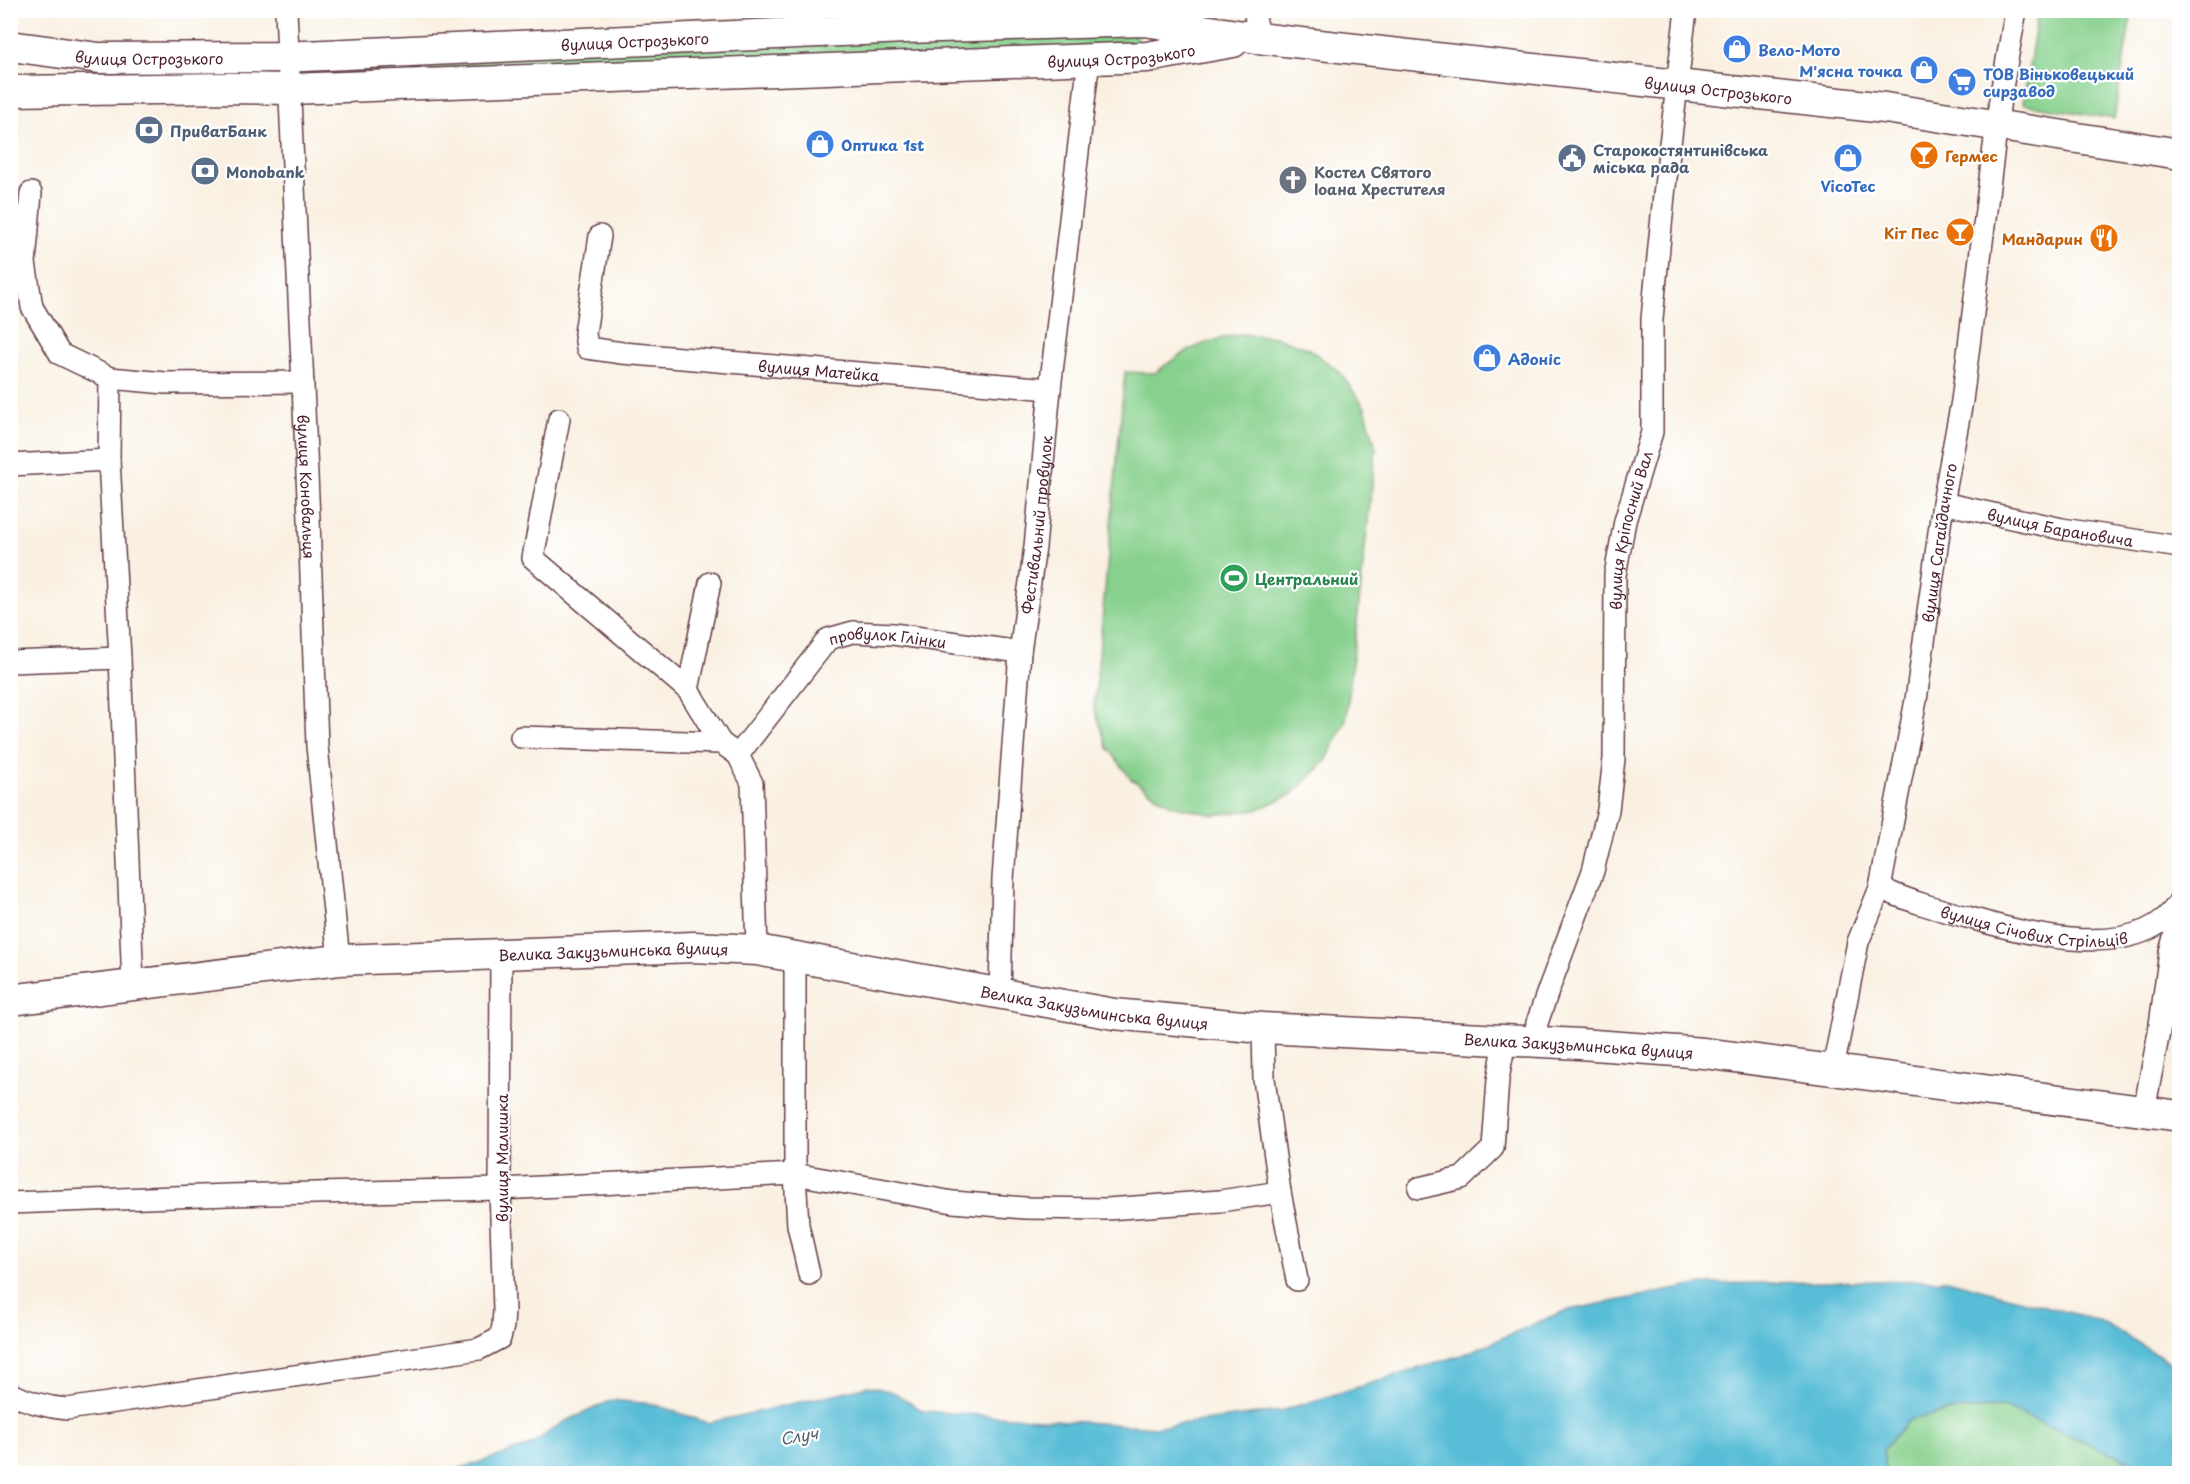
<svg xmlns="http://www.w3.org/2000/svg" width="2190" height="1484" viewBox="0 0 2190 1484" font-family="'Playpen Sans',sans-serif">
<rect width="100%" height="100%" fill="#fff"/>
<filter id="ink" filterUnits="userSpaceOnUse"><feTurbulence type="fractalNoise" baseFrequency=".0167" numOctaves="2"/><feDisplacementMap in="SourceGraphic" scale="12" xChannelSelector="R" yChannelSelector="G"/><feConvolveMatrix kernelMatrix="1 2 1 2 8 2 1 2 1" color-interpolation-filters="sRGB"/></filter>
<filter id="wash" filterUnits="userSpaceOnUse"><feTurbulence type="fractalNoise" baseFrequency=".008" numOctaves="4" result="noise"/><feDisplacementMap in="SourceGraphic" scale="24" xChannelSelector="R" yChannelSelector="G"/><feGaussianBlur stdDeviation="1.35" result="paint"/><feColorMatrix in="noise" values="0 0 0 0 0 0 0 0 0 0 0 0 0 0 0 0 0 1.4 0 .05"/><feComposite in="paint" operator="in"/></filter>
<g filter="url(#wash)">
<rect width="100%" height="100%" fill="#f9f0e1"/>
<!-- green -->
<g fill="#87d08d" stroke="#68785c" stroke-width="1.5">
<polygon points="2038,11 2091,11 2131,17 2114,119 2023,104"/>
<polygon points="1137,25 1138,48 345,80 345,61"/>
<path d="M1240 334 1276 337 1309 349 1340 372 1365 408 1376 448 1346 720 1326 761 1293 794 1256 810 1213 815 1171 805 1131 779 1108 748 1094 708 1125 372 1155 373C1186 349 1202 342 1240 334Z"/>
<polygon points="2004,1407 2139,1465 2154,1473 1885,1473 1883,1449 1909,1420 1950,1411"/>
</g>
<!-- water -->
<polygon fill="#58bdd7" stroke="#516e81" stroke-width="1.5" points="1947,1280 2101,1321 2179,1367 2179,1473 2154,1473 2139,1465 2004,1407 1950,1411 1909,1420 1883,1449 1885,1474 440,1473 462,1468 529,1446 562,1423 612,1400 653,1404 708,1423 869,1386 893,1392 923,1411 1156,1427 1281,1411 1465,1354 1564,1311 1703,1284"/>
</g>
<g filter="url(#ink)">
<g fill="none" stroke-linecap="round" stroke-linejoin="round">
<!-- street casing -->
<g stroke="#643e46" stroke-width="24">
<g id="street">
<path id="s1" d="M286 10 309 519 317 746 339 960"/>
<polyline points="1255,10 1257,38"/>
<polyline points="31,193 25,263 32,307 60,354 110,378 165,383 303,382"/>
<path id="s2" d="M600 236 585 333 587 348 622 353 1050 389"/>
<polyline points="110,378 109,460 120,658 133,986"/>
<polyline points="559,419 533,558 688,690 710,583"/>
<polyline points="10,465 109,460"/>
<path id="s3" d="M1943 503 2062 529 2180 547"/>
<polyline points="10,662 120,658"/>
<polyline points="688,690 721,743"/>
<polyline points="521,737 721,743 738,755 752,783 757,950"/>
<path id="s4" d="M738 755 828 639 853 632 893 634 1020 652"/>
<path id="s5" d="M1880 888C1908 901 1937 909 1967 917 2024 934 2143 966 2180 900"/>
<polyline points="795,956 795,1174 798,1225 809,1274"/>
<path id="s6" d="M1000 993 1003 879 1020 652 1035 547 1050 389 1089 59"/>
<polyline points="1263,1028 1264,1079 1280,1192 1297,1280"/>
<path id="s7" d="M1534 1041 1537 1023 1548 991 1593 871 1608 810 1614 759 1615 575 1625 521 1652 432V319L1664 195 1686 10"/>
<path id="s8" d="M1833 1069 1858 942 1880 888 1916 700 1943 503 1962 401 2000 99 2016 10"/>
<polyline points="2144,1111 2159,1032 2170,952 2180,915"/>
<polyline points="1419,1188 1462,1178 1493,1148 1498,1080 1505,1040"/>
<polyline points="10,1203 228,1195 500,1189 795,1174 953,1202 1025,1208 1107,1209 1220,1201 1280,1192"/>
<path d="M10 1393C29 1403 46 1407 67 1409L479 1349 500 1338 503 1326 504 1310 500 1189 501 955"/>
</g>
</g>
<!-- secondary casing -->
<g stroke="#643e46" stroke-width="33">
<g id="secondary">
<path id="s9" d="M10 46 99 58 283 57 905 28 1144 21 1257 38 1885 108 2180 154"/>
<path id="s10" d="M10 91 230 88 290 89 1147 57 1233 42"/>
<path id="s11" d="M10 1000 339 960 694 947 757 950 1114 1014 1263 1028 1580 1044 1704 1053 2180 1116"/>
</g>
</g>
<!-- street -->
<use href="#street" stroke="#fff" stroke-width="21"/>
<!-- secondary -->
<use href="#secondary" stroke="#fff" stroke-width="30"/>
</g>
</g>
<!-- icons -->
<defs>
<g id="shop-disc" transform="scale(1.5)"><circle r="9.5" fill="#3f7fe0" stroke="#fff"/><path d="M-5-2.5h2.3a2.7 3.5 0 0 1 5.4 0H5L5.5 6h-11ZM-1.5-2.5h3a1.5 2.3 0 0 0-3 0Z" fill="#fff"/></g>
<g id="supermarket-disc" transform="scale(1.5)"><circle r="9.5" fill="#3f7fe0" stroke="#fff"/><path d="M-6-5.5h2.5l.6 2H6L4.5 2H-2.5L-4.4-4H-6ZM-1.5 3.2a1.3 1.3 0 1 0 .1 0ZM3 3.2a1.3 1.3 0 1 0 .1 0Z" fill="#fff"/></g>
<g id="bank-disc" transform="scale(1.5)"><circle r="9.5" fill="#5c6f8a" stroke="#fff"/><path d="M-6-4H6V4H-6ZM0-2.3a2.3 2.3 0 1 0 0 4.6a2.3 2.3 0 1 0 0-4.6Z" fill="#fff"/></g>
<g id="bar-disc" transform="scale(1.5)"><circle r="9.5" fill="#e8710a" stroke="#fff"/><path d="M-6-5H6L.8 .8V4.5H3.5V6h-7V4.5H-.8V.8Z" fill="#fff"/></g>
<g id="civic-disc" transform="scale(1.5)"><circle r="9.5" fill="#5c6f8a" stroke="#fff"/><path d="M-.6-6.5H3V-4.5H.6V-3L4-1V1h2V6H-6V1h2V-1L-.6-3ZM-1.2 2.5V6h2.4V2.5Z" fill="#fff"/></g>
<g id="church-disc" transform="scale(1.5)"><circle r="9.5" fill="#6b7280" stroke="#fff"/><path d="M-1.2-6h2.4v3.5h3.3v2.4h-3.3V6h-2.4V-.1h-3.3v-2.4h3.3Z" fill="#fff"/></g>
<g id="restaurant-disc" transform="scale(1.5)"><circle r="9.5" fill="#e8710a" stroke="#fff"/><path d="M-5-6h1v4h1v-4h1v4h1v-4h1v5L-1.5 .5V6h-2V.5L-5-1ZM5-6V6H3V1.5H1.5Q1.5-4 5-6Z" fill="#fff"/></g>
<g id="stadium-disc" transform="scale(1.5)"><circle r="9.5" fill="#2e9e5b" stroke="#fff"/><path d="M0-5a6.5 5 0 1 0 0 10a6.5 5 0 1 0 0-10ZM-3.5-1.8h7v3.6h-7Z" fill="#fff"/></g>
</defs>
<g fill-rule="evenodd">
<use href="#shop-disc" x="1737" y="49"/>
<use href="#shop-disc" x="1924" y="70"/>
<use href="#supermarket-disc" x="1962" y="82"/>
<use href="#bank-disc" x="149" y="130"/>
<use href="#shop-disc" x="820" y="144"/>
<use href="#bar-disc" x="1924" y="155"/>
<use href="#civic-disc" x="1572" y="158"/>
<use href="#shop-disc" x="1848" y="158"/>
<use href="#bank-disc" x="205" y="171"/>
<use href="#church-disc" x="1293" y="180"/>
<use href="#bar-disc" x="1960" y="232"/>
<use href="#restaurant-disc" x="2104" y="238"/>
<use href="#shop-disc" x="1487" y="358"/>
<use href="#stadium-disc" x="1234" y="578"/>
</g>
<g text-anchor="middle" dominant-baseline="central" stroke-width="4.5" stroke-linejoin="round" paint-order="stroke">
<!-- street labels -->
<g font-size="15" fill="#4a1f2b" stroke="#fff">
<text stroke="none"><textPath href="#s9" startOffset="626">вулиця Острозького</textPath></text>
<text stroke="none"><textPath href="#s10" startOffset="1112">вулиця Острозького</textPath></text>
<text stroke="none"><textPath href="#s9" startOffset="140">вулиця Острозького</textPath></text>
<text stroke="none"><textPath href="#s9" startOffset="1714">вулиця Острозького</textPath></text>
<text stroke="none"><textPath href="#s2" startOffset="346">вулиця Матейка</textPath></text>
<text stroke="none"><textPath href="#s1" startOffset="477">вулиця Коновальця</textPath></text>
<text stroke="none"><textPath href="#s6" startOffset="470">Фестивальний провулок</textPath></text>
<text stroke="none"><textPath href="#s3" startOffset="120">вулиця Барановича</textPath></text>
<text stroke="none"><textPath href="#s7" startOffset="525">вулиця Кріпосний Вал</textPath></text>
<text stroke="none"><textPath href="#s8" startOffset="538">вулиця Сагайдачного</textPath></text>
<text stroke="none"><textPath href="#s4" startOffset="207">провулок Глінки</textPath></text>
<text stroke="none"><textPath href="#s5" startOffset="160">вулиця Січових Стрільців</textPath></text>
<text stroke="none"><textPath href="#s11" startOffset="606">Велика Закузьминська вулиця</textPath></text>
<text stroke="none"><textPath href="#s11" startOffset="1092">Велика Закузьминська вулиця</textPath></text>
<text stroke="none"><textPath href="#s11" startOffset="1578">Велика Закузьминська вулиця</textPath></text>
<text transform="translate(501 1158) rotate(-90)">вулиця Малишка</text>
</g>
<!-- shop labels -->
<g font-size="15" font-weight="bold" fill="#366cbe" stroke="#fff" text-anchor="start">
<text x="1758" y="49">Вело-Мото</text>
<text x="1903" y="70" text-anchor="end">М'ясна точка</text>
<text x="1983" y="73">ТОВ Віньковецький<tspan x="1983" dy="17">сирзавод</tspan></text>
<text x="841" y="144">Оптика 1st</text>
<text x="1848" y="185" text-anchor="middle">VicoTec</text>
<text x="1508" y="358">Адоніс</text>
</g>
<!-- service labels -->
<g font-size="15" font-weight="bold" fill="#4e5e75" stroke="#fff" text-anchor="start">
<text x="170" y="130">ПриватБанк</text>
<text x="1593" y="149">Старокостянтинівська<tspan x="1593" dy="17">міська рада</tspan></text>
<text x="226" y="171">Monobank</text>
</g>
<!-- food labels -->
<g font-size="15" font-weight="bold" fill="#c56008" stroke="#fff" text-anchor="end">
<text x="1945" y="155" text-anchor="start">Гермес</text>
<text x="1939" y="232">Кіт Пес</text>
<text x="2083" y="238">Мандарин</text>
</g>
<!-- worship labels -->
<g font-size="15" font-weight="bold" fill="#5b616d" stroke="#fff" text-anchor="start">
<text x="1314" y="171">Костел Святого<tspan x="1314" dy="17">Іоана Хрестителя</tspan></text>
</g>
<!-- leisure labels -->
<g font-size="15" font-weight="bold" fill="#27864d" stroke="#fff" text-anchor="start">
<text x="1255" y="578">Центральний</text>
</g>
<!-- water labels -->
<g font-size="16" font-style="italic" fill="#505e70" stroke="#fff">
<text transform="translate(799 1435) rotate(-9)">Случ</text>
</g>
</g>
<!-- margin -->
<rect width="2190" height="1484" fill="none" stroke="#fff" stroke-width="36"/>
</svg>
